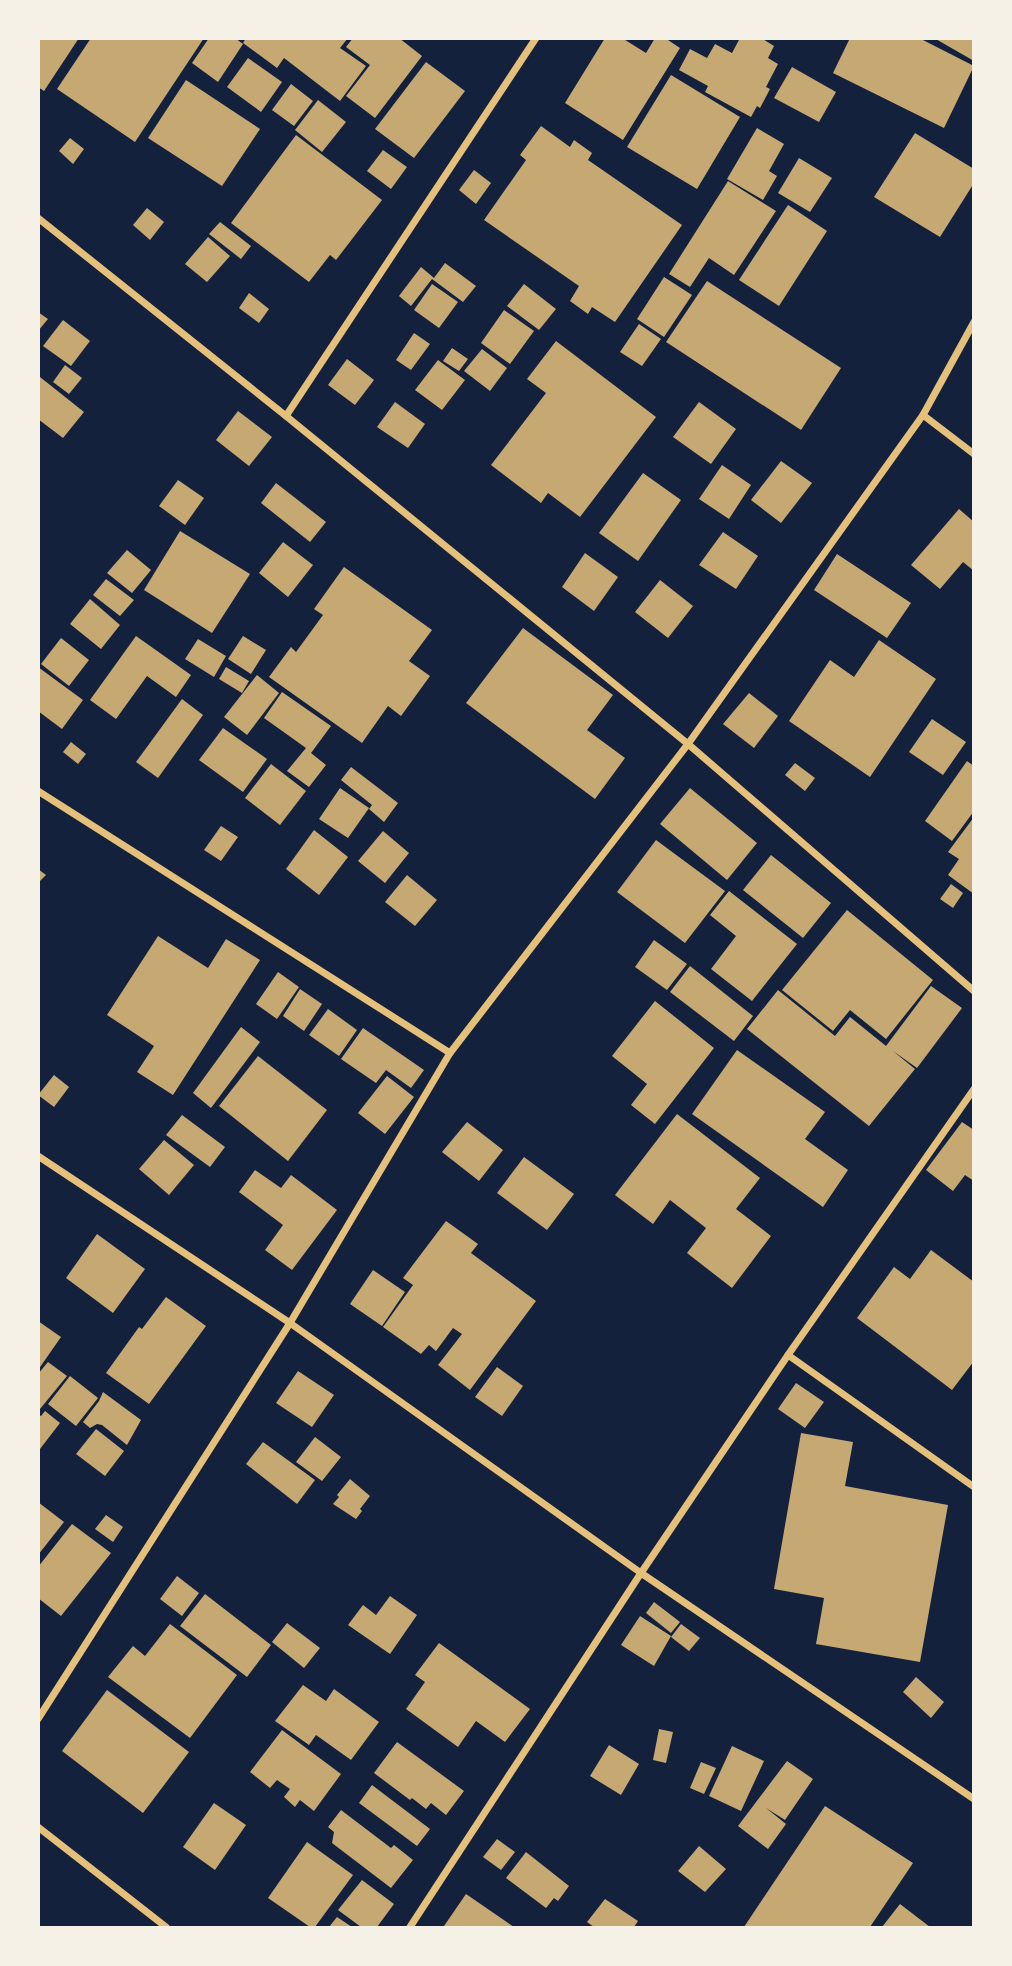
<svg xmlns="http://www.w3.org/2000/svg" width="1012" height="1966" viewBox="0 0 1012 1966" font-family="'Golos Text',sans-serif">
<rect width="100%" height="100%" fill="#14213d"/>
<!-- building -->
<g fill="#c6a872">
<polygon points="38,38 79,38 44,91 38,87"/>
<polygon points="91,38 204,38 135,142 57,89"/>
<polygon points="209,38 235,38 243,44 218,82 192,63"/>
<polygon points="246,38 348,38 340,48 366,66 340,101 284,58 277,68 243,43"/>
<polygon points="353,38 399,38 422,56 375,118 346,96 370,65 346,47"/>
<polygon points="605,38 622,38 646,53 655,38 665,38 680,48 623,140 565,103"/>
<polygon points="740,38 761,38 774,46 768,58 778,64 766,87 770,89 760,108 757,106 751,117 705,92 708,86 679,70 690,49 707,58 715,44 732,53"/>
<polygon points="850,38 919,38 974,66 944,128 833,73"/>
<polygon points="934,38 974,38 974,61"/>
<polygon points="248,58 282,82 261,112 227,87"/>
<polygon points="426,62 465,91 414,158 375,129"/>
<polygon points="792,67 836,92 819,122 774,98"/>
<polygon points="671,75 740,117 697,189 627,147"/>
<polygon points="186,80 260,129 222,186 148,138"/>
<polygon points="291,84 313,101 294,126 272,110"/>
<polygon points="318,100 346,122 322,152 295,130"/>
<polygon points="541,126 570,147 574,140 592,153 588,160 682,225 615,322 592,307 588,314 570,301 579,286 484,220 526,160 520,155"/>
<polygon points="757,128 784,144 769,171 777,176 763,200 727,179"/>
<polygon points="915,133 974,169 974,183 940,237 874,197"/>
<polygon points="296,135 382,200 336,260 330,255 309,282 231,223"/>
<polygon points="70,138 84,149 73,164 59,151"/>
<polygon points="383,150 407,167 391,189 367,171"/>
<polygon points="799,158 832,178 810,212 778,193"/>
<polygon points="474,170 491,183 476,204 459,190"/>
<polygon points="728,181 776,211 734,275 709,258 690,287 669,274"/>
<polygon points="788,205 827,231 779,306 739,280"/>
<polygon points="147,208 164,222 150,240 133,225"/>
<polygon points="220,222 251,246 241,259 209,234"/>
<polygon points="208,237 230,256 207,282 185,264"/>
<polygon points="445,263 476,286 463,302 432,279 411,306 399,296 421,267 434,278"/>
<polygon points="664,277 692,295 664,337 637,319"/>
<polygon points="707,281 841,368 801,430 666,342"/>
<polygon points="432,284 458,302 439,328 414,310"/>
<polygon points="524,284 556,309 539,330 507,306"/>
<polygon points="249,293 269,309 259,323 239,308"/>
<polygon points="504,310 534,331 510,364 481,343"/>
<polygon points="38,312 48,319 38,331"/>
<polygon points="63,320 90,341 71,366 43,346"/>
<polygon points="639,324 661,339 642,366 620,352"/>
<polygon points="414,333 430,344 411,370 396,360"/>
<polygon points="556,341 656,417 580,517 548,493 541,503 491,465 546,393 527,379"/>
<polygon points="452,348 468,359 459,371 443,361"/>
<polygon points="482,349 507,368 490,391 464,371"/>
<polygon points="347,359 374,380 355,405 328,385"/>
<polygon points="438,360 465,380 442,410 415,390"/>
<polygon points="65,365 82,378 69,394 53,382"/>
<polygon points="40,377 84,412 63,438 38,419"/>
<polygon points="395,402 425,424 408,448 377,427"/>
<polygon points="699,402 736,429 711,464 673,437"/>
<polygon points="238,411 272,437 249,466 216,440"/>
<polygon points="781,461 812,483 781,523 751,500"/>
<polygon points="722,465 751,485 729,519 699,499"/>
<polygon points="643,473 681,500 638,561 599,533"/>
<polygon points="178,480 204,498 185,525 159,506"/>
<polygon points="276,483 326,522 310,542 261,503"/>
<polygon points="959,509 974,522 974,571 963,562 940,589 911,565"/>
<polygon points="180,531 250,574 212,633 144,590"/>
<polygon points="723,532 758,556 736,589 699,565"/>
<polygon points="283,542 313,565 288,597 259,573"/>
<polygon points="127,550 151,570 132,593 107,573"/>
<polygon points="585,553 618,577 594,611 562,587"/>
<polygon points="837,554 911,603 887,638 814,590"/>
<polygon points="344,567 432,630 409,661 430,676 401,716 388,706 362,743 269,677 291,647 296,652 323,615 314,609"/>
<polygon points="106,579 134,600 120,616 93,595"/>
<polygon points="660,580 693,606 668,638 635,612"/>
<polygon points="90,599 120,625 101,649 70,624"/>
<polygon points="523,628 613,695 587,730 625,758 595,799 466,703"/>
<polygon points="136,636 191,675 176,697 147,676 116,719 90,700"/>
<polygon points="243,636 266,650 251,674 228,659"/>
<polygon points="61,638 89,660 69,686 41,664"/>
<polygon points="198,639 226,656 214,677 185,659"/>
<polygon points="879,640 936,679 870,777 789,721 830,660 854,677"/>
<polygon points="38,667 83,700 62,729 38,711"/>
<polygon points="226,667 249,681 242,693 219,679"/>
<polygon points="257,675 279,693 247,735 224,717"/>
<polygon points="282,692 331,726 311,753 326,765 309,787 287,771 306,748 264,718"/>
<polygon points="749,693 778,716 754,748 723,724"/>
<polygon points="182,699 203,715 158,778 136,762"/>
<polygon points="932,719 966,742 943,775 909,752"/>
<polygon points="223,728 267,759 243,792 199,760"/>
<polygon points="71,742 86,754 78,764 63,752"/>
<polygon points="967,761 974,766 974,811 952,841 925,821"/>
<polygon points="795,763 815,778 805,791 785,775"/>
<polygon points="271,764 306,791 280,825 245,798"/>
<polygon points="351,767 398,803 384,822 369,809 372,805 341,780"/>
<polygon points="340,788 369,808 348,838 319,819"/>
<polygon points="690,788 757,843 727,880 660,824"/>
<polygon points="974,817 974,894 948,875 959,859 948,852"/>
<polygon points="221,826 238,837 221,861 204,850"/>
<polygon points="314,830 348,857 319,895 286,869"/>
<polygon points="383,831 409,853 385,883 358,861"/>
<polygon points="656,840 725,891 685,943 617,892"/>
<polygon points="771,855 831,903 803,938 743,890"/>
<polygon points="38,869 46,875 38,883"/>
<polygon points="407,875 437,900 415,926 385,902"/>
<polygon points="951,884 963,893 953,908 940,899"/>
<polygon points="729,891 797,944 752,1001 711,969 736,936 710,915"/>
<polygon points="847,910 933,980 886,1039 850,1010 833,1031 782,990"/>
<polygon points="158,936 208,968 226,939 260,960 173,1095 137,1072 154,1046 107,1015"/>
<polygon points="654,940 687,964 667,990 635,967"/>
<polygon points="690,966 753,1016 734,1041 670,992"/>
<polygon points="278,972 299,987 277,1019 256,1004"/>
<polygon points="931,986 962,1008 917,1068 893,1051 915,1069 869,1126 747,1029 778,990 835,1036 850,1017 886,1046"/>
<polygon points="300,989 322,1004 304,1031 283,1016"/>
<polygon points="655,1001 714,1048 655,1124 631,1105 647,1084 612,1056"/>
<polygon points="328,1009 357,1030 339,1056 309,1035"/>
<polygon points="241,1027 260,1042 211,1108 193,1093"/>
<polygon points="363,1028 424,1070 411,1088 386,1070 376,1083 341,1059"/>
<polygon points="737,1050 825,1112 805,1139 848,1170 823,1207 692,1114"/>
<polygon points="258,1056 327,1110 288,1161 219,1106"/>
<polygon points="54,1075 69,1087 54,1107 38,1095"/>
<polygon points="387,1076 414,1097 385,1134 358,1113"/>
<polygon points="677,1114 760,1178 736,1209 771,1236 732,1288 687,1253 706,1228 670,1200 653,1224 615,1195"/>
<polygon points="182,1115 225,1147 210,1167 166,1135"/>
<polygon points="467,1122 503,1150 479,1181 442,1152"/>
<polygon points="962,1122 974,1130 974,1181 965,1175 953,1191 926,1170"/>
<polygon points="164,1140 194,1165 169,1195 139,1169"/>
<polygon points="524,1157 574,1194 547,1230 497,1193"/>
<polygon points="255,1170 281,1188 291,1175 337,1210 292,1270 265,1250 283,1225 239,1192"/>
<polygon points="446,1221 478,1244 471,1253 536,1301 470,1390 438,1365 462,1334 453,1328 436,1351 429,1345 421,1354 383,1327 413,1285 403,1278"/>
<polygon points="97,1234 145,1269 113,1313 66,1278"/>
<polygon points="931,1250 974,1282 974,1361 952,1390 857,1318 894,1267 910,1279"/>
<polygon points="373,1270 405,1292 382,1326 350,1304"/>
<polygon points="166,1297 206,1326 149,1404 106,1373 139,1327 142,1329"/>
<polygon points="38,1321 61,1337 38,1370"/>
<polygon points="48,1362 67,1376 40,1409 38,1374"/>
<polygon points="497,1367 523,1386 502,1416 475,1397"/>
<polygon points="298,1371 334,1395 312,1427 276,1403"/>
<polygon points="70,1376 98,1398 76,1426 48,1404"/>
<polygon points="796,1383 824,1402 805,1428 778,1409"/>
<polygon points="103,1392 141,1420 127,1445 102,1425 97,1424 90,1428 83,1422 99,1401"/>
<polygon points="45,1411 60,1423 40,1449 38,1414 41,1416"/>
<polygon points="96,1429 124,1451 105,1476 76,1454"/>
<polygon points="801,1433 853,1442 845,1486 948,1505 920,1662 816,1644 824,1598 774,1589"/>
<polygon points="315,1437 341,1457 322,1481 296,1462"/>
<polygon points="263,1442 315,1480 297,1504 246,1464"/>
<polygon points="350,1479 370,1496 360,1509 362,1511 356,1519 333,1504 339,1497 337,1495"/>
<polygon points="38,1502 64,1522 38,1555"/>
<polygon points="106,1515 123,1527 113,1542 95,1529"/>
<polygon points="72,1524 111,1553 61,1616 38,1598 38,1567"/>
<polygon points="177,1576 199,1593 182,1616 160,1599"/>
<polygon points="205,1594 271,1645 247,1677 180,1626"/>
<polygon points="390,1596 417,1615 390,1654 348,1625 363,1605 376,1615"/>
<polygon points="654,1602 680,1622 671,1633 646,1613"/>
<polygon points="640,1616 671,1636 654,1666 621,1645"/>
<polygon points="287,1623 320,1648 304,1668 272,1642"/>
<polygon points="170,1624 237,1675 190,1738 108,1677 133,1646 145,1656"/>
<polygon points="681,1624 700,1638 689,1651 671,1637"/>
<polygon points="439,1643 530,1709 505,1742 476,1721 458,1747 406,1709 425,1682 415,1675"/>
<polygon points="916,1677 944,1702 931,1718 903,1692"/>
<polygon points="303,1685 326,1701 334,1689 379,1722 351,1760 316,1735 309,1745 275,1721"/>
<polygon points="107,1690 189,1752 143,1813 62,1751"/>
<polygon points="659,1729 673,1732 666,1763 653,1760"/>
<polygon points="282,1730 341,1774 314,1811 300,1800 295,1807 284,1797 290,1789 277,1780 270,1788 250,1772"/>
<polygon points="397,1742 464,1791 446,1815 431,1803 426,1809 412,1798 410,1800 374,1773"/>
<polygon points="609,1745 639,1764 621,1795 590,1776"/>
<polygon points="732,1746 764,1761 741,1811 709,1796"/>
<polygon points="787,1761 813,1779 785,1820 766,1808 786,1824 768,1849 738,1826"/>
<polygon points="701,1762 716,1768 704,1794 690,1788"/>
<polygon points="372,1785 430,1829 417,1846 359,1803"/>
<polygon points="214,1803 246,1825 215,1870 183,1847"/>
<polygon points="825,1806 913,1863 870,1927 744,1927"/>
<polygon points="341,1810 391,1848 394,1845 413,1860 391,1888 332,1843 334,1832 328,1827"/>
<polygon points="497,1839 515,1852 501,1870 483,1857"/>
<polygon points="307,1842 353,1875 315,1927 310,1927 268,1898"/>
<polygon points="699,1846 726,1869 705,1892 678,1871"/>
<polygon points="526,1852 569,1886 558,1901 554,1898 546,1908 506,1878"/>
<polygon points="362,1880 394,1904 377,1927 361,1927 338,1910"/>
<polygon points="466,1894 514,1927 444,1926"/>
<polygon points="605,1899 638,1921 634,1927 594,1927 587,1922"/>
<polygon points="900,1904 930,1927 882,1927"/>
<polygon points="337,1917 352,1927 329,1927"/>
</g>
<g fill="none" stroke-linecap="round" stroke-linejoin="round">
<!-- minor -->
<g stroke="#e5c07b" stroke-width="7">
<polyline points="38,218 286,416 688,744 974,991"/>
<polyline points="923,415 974,454"/>
<polyline points="286,416 536,38"/>
<polyline points="38,791 450,1053"/>
<polyline points="38,1156 290,1323 641,1573 974,1799"/>
<polyline points="788,1355 974,1487"/>
<polyline points="38,1719 290,1323 450,1053 688,744 923,415 974,322"/>
<polyline points="38,1827 166,1927"/>
<polyline points="410,1927 641,1573 788,1355 974,1089"/>
</g>
</g>
<!-- border -->
<rect width="1012" height="1966" fill="none" stroke="#f6f1e7" stroke-width="80"/>
</svg>
